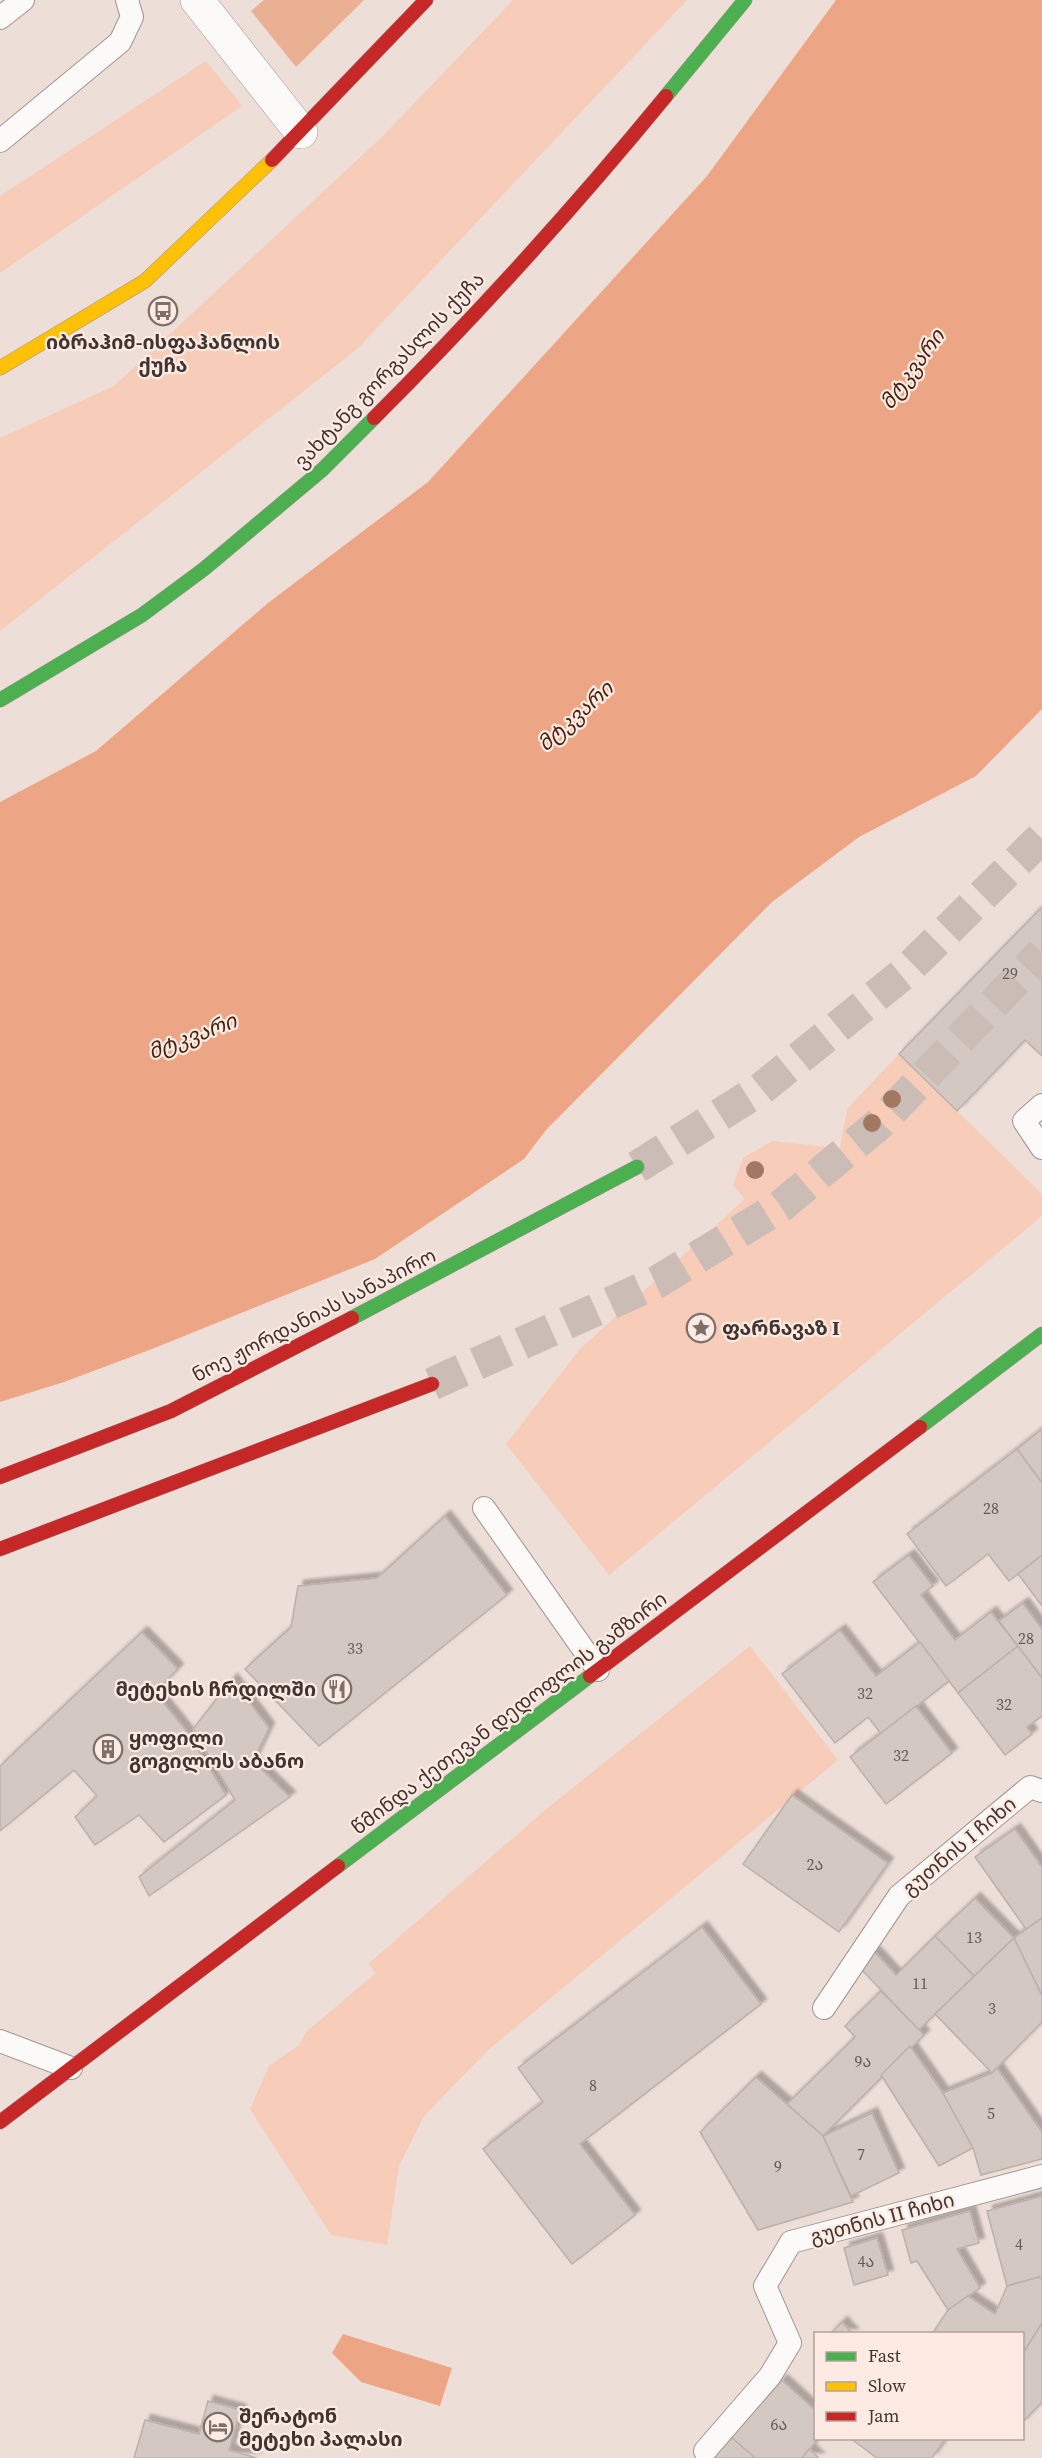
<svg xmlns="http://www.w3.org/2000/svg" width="1042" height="2458" viewBox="0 0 1042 2458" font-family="'Source Serif 4','Noto Sans Georgian',serif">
<defs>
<filter id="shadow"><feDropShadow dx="5.5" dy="-5.5" stdDeviation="1.5" flood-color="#0004"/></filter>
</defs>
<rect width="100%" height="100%" fill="#eeded8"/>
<!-- green -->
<g fill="#f7ccb9">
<polygon points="513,0 687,0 357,349 0,631 0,438 114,386 383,136"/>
<polygon points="206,61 242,106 0,273 0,196"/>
<polygon points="899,1054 1042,1194 1042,1216 609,1575 506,1444 580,1349 745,1199 733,1185 743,1158 772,1141 840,1148 847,1109"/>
<polygon points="750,1646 838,1760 488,2050 424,2116 399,2166 387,2245 331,2235 250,2109 269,2066 299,2045 306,2032 376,1973 368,1964 544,1811"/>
</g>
<!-- forest -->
<polygon fill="#eab094" points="264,0 364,0 296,67 251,11"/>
<!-- water -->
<g fill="#eda685">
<polygon points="836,0 1042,0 1042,709 976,776 859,837 772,902 546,1130 524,1159 375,1259 152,1349 64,1382 0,1402 0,802 96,751 268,603 428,482 707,176"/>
<polygon points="343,2334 452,2368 440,2406 361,2382 332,2353"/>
</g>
<!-- building -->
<g fill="#d4c8c3" stroke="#bcb0ab" stroke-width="1.5" filter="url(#shadow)">
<polygon points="1042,907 1042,1056 1025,1040 957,1111 899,1054"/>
<polygon points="1042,1429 1042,1483 1017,1449"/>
<polygon points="1017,1449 1042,1483 1042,1555 1009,1581 988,1554 946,1586 907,1534"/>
<polygon points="445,1516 507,1595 319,1746 245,1669 291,1627 298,1586 377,1578"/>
<polygon points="909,1555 933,1586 921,1595 955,1640 991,1612 1018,1646 958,1693 873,1582"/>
<polygon points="1042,1555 1042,1606 1018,1574"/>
<polygon points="1023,1603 1042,1629 1042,1678 999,1621"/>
<polygon points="840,1630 876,1676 920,1642 949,1681 881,1734 868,1717 835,1743 782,1674"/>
<polygon points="142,1632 178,1669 155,1692 188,1733 226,1795 164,1842 139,1815 95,1845 75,1817 97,1796 74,1770 0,1831 0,1766"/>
<polygon points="1018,1646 1042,1678 1042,1716 1027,1727 1032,1734 1005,1755 958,1693"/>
<polygon points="232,1679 269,1728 253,1761 290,1797 149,1896 139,1877 235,1800 193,1729"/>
<polygon points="916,1706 952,1753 886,1804 850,1757"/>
<polygon points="792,1795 888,1863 839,1932 743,1864"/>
<polygon points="1015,1829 1042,1867 1042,1918 1026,1929 975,1857"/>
<polygon points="975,1898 1014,1938 974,1976 935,1936"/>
<polygon points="1042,1918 1042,1996 1014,1938"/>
<polygon points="702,1927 761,2004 580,2144 635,2215 572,2264 483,2149 543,2102 518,2068"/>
<polygon points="935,1936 974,1976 919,2030 859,1967 874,1951 896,1975"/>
<polygon points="1014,1938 1042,1996 1042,2022 992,2073 935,2014"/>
<polygon points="881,1991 924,2035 823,2136 787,2104 855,2037 845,2026"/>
<polygon points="910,2046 943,2093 973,2148 939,2166 881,2075"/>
<polygon points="997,2068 1042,2132 1042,2159 981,2175 973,2148 943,2093 992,2073"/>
<polygon points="756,2077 823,2136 853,2202 758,2230 700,2132"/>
<polygon points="872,2113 899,2173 851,2196 823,2136"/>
<polygon points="1042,2196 1042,2280 1039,2277 1007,2286 987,2211"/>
<polygon points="970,2211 979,2243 957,2249 980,2288 948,2310 917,2261 911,2263 902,2230"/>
<polygon points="877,2238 888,2275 854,2285 844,2248"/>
<polygon points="1039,2277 1042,2280 1042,2323 1022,2355 1022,2334 932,2334 948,2310 968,2296 995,2314 1007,2286"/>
<polygon points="842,2322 853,2334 830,2334"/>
<polygon points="1042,2323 1042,2402 1022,2423 1022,2355"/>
<polygon points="782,2380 816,2411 816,2438 819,2438 802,2458 755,2458 731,2437"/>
<polygon points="208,2401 241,2410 229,2450 257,2458 134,2458 145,2420 199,2434"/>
<polygon points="731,2437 755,2458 712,2458"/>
<polygon points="850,2438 946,2438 932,2458 877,2458"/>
<polygon points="809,2449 819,2458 802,2458"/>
</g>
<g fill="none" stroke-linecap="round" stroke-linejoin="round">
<!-- primary-tunnel -->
<g stroke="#cbbcb6" stroke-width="33" stroke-dasharray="33 16" stroke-linecap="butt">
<polyline points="637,1167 761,1089 903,974 1042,837"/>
<polyline points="432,1384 657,1282 781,1206 879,1124 1042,953"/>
</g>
<!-- lane casing -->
<g stroke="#a19590" stroke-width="24">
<g id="lane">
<polyline points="0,18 23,0"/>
<polyline points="0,141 120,42 132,17 127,0"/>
<polyline points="1042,1105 1024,1121 1042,1148"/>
<polyline points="484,1508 598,1670"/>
<polyline points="824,2008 899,1896 1030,1787 1042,1791"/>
<polyline points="0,2041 71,2068"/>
<polyline points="705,2451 770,2376 790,2343 765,2286 791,2242 1042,2176"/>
</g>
</g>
<!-- street casing -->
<g stroke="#a19590" stroke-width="34">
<polyline id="street" points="197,0 301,132"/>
</g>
<!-- fast casing -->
<g stroke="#a19590" stroke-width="15">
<g id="fast">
<polyline points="666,96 745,0"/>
<polyline points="0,700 142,615 204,569 322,470 374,418"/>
<polyline points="352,1318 637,1167"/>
<polyline points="920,1427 1042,1334"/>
<polyline points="338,1866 590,1676"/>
</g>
</g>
<!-- slow casing -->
<g stroke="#a19590" stroke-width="15">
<polyline id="slow" points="0,368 145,281 272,160"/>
</g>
<!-- jam casing -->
<g stroke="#a19590" stroke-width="15">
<g id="jam">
<polyline points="272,160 426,0"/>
<path d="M374 418C476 316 574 208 666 96"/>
<polyline points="0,1477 171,1411 352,1318"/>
<polyline points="0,1549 432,1384"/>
<polyline points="590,1676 920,1427"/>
<polyline points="0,2122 338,1866"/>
</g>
</g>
<!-- lane -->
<use href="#lane" stroke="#fcfaf9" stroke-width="22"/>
<!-- street -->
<use href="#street" stroke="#fcfaf9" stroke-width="33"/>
<!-- fast -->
<use href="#fast" stroke="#4caf50" stroke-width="14"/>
<!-- slow -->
<use href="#slow" stroke="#ffc107" stroke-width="14"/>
<!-- jam -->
<use href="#jam" stroke="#c62828" stroke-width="14"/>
</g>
<!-- trees -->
<g fill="#a17963">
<circle cx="892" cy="1099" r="9"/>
<circle cx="872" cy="1123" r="9"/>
<circle cx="755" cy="1170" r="9"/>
</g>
<!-- icons -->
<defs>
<g id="bus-ring" transform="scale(1.5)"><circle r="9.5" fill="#fdebe3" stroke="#7d706b" stroke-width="1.5"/><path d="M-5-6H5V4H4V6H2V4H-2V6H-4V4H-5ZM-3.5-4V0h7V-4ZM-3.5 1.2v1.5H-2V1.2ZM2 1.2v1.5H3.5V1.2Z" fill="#7d706b"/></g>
<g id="sight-ring" transform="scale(1.5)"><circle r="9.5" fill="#fdebe3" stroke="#7d706b" stroke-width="1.5"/><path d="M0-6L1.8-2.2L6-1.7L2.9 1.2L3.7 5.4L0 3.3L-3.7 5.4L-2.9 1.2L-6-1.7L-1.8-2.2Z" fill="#7d706b"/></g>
<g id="restaurant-ring" transform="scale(1.5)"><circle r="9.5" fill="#fdebe3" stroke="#7d706b" stroke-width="1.5"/><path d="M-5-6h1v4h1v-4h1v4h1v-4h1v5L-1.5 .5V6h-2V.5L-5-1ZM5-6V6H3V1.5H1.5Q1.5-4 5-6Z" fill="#7d706b"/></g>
<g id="building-ring" transform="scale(1.5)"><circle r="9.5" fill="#fdebe3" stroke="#7d706b" stroke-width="1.5"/><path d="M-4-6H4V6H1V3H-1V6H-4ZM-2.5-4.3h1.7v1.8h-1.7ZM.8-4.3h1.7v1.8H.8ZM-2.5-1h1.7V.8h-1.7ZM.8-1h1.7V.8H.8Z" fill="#7d706b"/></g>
<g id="hotel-ring" transform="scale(1.5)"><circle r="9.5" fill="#fdebe3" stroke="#7d706b" stroke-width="1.5"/><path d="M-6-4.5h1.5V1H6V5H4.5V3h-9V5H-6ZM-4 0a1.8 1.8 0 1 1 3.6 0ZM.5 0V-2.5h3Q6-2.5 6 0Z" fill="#7d706b"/></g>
</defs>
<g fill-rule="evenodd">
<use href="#bus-ring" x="163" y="311"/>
<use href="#sight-ring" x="701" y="1328"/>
<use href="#restaurant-ring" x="337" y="1689"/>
<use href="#building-ring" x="108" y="1749"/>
<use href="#hotel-ring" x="218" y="2427"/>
</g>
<g text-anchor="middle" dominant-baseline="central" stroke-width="4.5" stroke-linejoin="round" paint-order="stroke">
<!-- number labels -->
<g font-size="16" fill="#655a55">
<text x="1010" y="973">29</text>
<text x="991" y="1508">28</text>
<text x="1026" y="1638">28</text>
<text x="355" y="1648">33</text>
<text x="865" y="1693">32</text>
<text x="1004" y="1704">32</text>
<text x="901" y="1755">32</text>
<text x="815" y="1864">2ა</text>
<text x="974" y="1937">13</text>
<text x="920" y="1983">11</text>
<text x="992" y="2008">3</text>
<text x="863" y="2061">9ა</text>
<text x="593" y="2085">8</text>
<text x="991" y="2113">5</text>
<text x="861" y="2154">7</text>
<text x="778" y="2166">9</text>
<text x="1019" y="2244">4</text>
<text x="866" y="2261">4ა</text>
<text x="779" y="2424">6ა</text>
</g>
<!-- poi labels -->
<g font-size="20" font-weight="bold" fill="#403530" stroke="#fdebe3" text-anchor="start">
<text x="163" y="342" text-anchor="middle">იბრაჰიმ-ისფაჰანლის<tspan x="163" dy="23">ქუჩა</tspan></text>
<text x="722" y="1328">ფარნავაზ I</text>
<text x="316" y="1689" text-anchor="end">მეტეხის ჩრდილში</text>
<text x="129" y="1738">ყოფილი<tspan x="129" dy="23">გოგილოს აბანო</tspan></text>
<text x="239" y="2416">შერატონ<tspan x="239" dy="23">მეტეხი პალასი</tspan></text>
</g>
<!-- street labels -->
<g font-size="20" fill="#403530" stroke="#fdebe3">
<text transform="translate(389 370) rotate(-46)">ვახტანგ გორგასლის ქუჩა</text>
<text transform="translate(314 1315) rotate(-27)">ნოე ჟორდანიას სანაპირო</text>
<text transform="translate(509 1713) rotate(-37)">წმინდა ქეთევან დედოფლის გამზირი</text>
<text transform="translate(959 1846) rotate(-40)">გუთნის I ჩიხი</text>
<text transform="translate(882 2218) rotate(-15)">გუთნის II ჩიხი</text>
</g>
<!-- water labels -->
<g font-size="21" font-style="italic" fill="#482310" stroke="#fdebe3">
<text transform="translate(912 369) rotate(-54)">მტკვარი</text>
<text transform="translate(575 716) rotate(-42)">მტკვარი</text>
<text transform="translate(192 1036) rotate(-21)">მტკვარი</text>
</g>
</g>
<!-- legend -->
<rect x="814" y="2332" width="210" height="108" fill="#fdebe3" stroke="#b1a29b" stroke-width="1.5"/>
<rect x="826" y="2352" width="30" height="9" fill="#4caf50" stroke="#b1a29b" stroke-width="1.5"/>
<text x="868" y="2362" font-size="18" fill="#403530">Fast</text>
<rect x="826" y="2382" width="30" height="9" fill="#ffc107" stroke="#b1a29b" stroke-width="1.5"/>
<text x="868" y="2392" font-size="18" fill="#403530">Slow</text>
<rect x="826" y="2412" width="30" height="9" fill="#c62828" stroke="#b1a29b" stroke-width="1.5"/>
<text x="868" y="2422" font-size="18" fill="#403530">Jam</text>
</svg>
